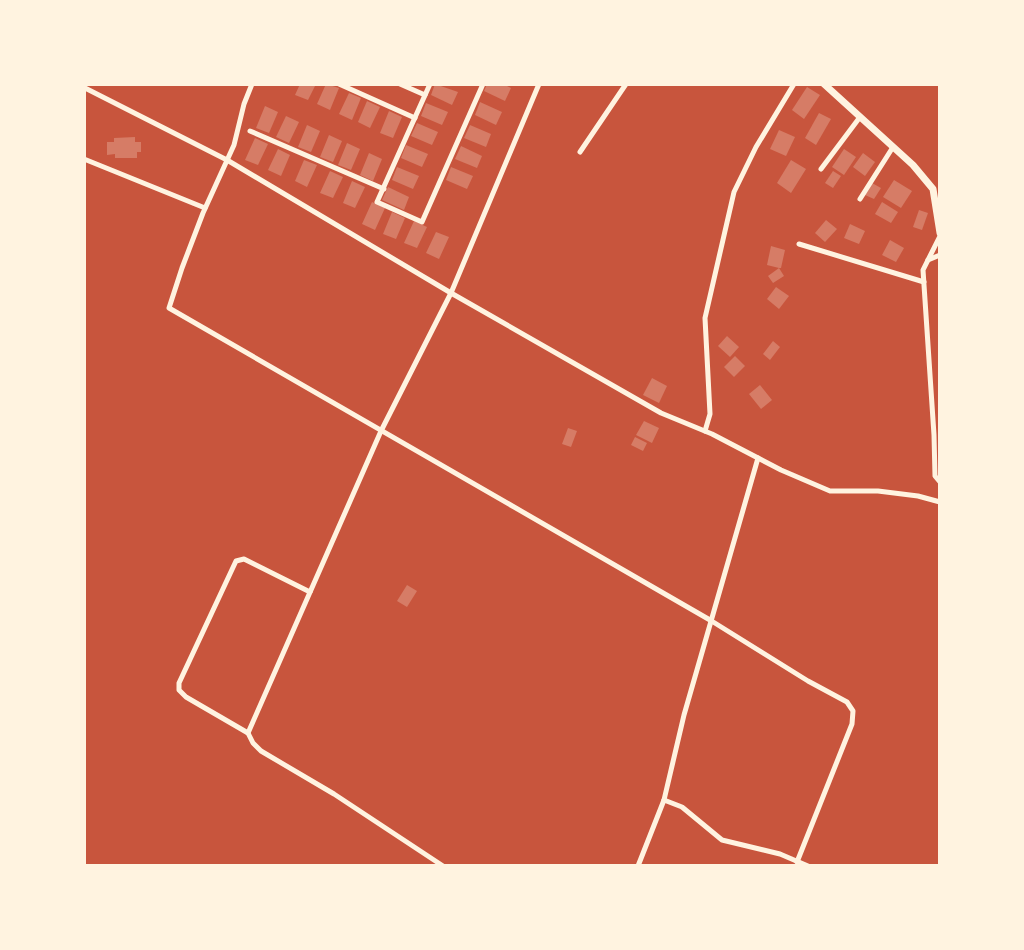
<svg xmlns="http://www.w3.org/2000/svg" width="1024" height="950" viewBox="0 0 1024 950" font-family="'Roboto Condensed',sans-serif">
<rect width="100%" height="100%" fill="#c8553d"/>
<!-- building -->
<g fill="#d67c66">
<polygon points="300,84 316,84 308,100 295,95"/>
<polygon points="326,84 339,88 330,110 317,104"/>
<polygon points="435,84 458,92 452,105 431,95"/>
<polygon points="487,84 503,84 511,88 505,101 484,91"/>
<polygon points="807,87 820,95 804,119 792,110"/>
<polygon points="349,93 361,98 352,120 339,114"/>
<polygon points="367,101 380,107 370,128 358,122"/>
<polygon points="480,102 502,112 496,125 475,115"/>
<polygon points="426,103 448,112 442,125 421,116"/>
<polygon points="265,106 278,112 269,133 256,128"/>
<polygon points="389,111 402,117 393,138 380,133"/>
<polygon points="819,113 831,119 816,145 805,138"/>
<polygon points="286,116 299,122 289,143 276,137"/>
<polygon points="417,123 438,132 432,145 411,136"/>
<polygon points="307,125 320,131 311,152 298,147"/>
<polygon points="470,125 491,134 486,147 464,138"/>
<polygon points="779,130 795,137 786,156 770,149"/>
<polygon points="329,135 342,141 333,162 320,157"/>
<polygon points="135,137 135,142 141,142 141,152 137,152 137,158 115,158 115,154 107,155 107,142 114,142 114,138"/>
<polygon points="255,138 268,144 258,165 245,160"/>
<polygon points="347,143 360,149 351,170 338,165"/>
<polygon points="406,145 428,154 422,167 401,158"/>
<polygon points="461,146 482,156 477,168 455,159"/>
<polygon points="278,149 290,155 281,176 268,170"/>
<polygon points="844,149 856,157 844,175 832,167"/>
<polygon points="369,153 382,159 373,181 360,175"/>
<polygon points="863,153 875,162 865,176 853,167"/>
<polygon points="304,160 317,165 307,187 295,181"/>
<polygon points="791,160 806,169 791,193 777,183"/>
<polygon points="397,167 419,176 413,189 392,180"/>
<polygon points="451,167 473,176 467,189 446,180"/>
<polygon points="330,171 343,177 333,198 320,193"/>
<polygon points="833,171 841,176 833,188 825,183"/>
<polygon points="894,180 912,191 901,208 883,197"/>
<polygon points="352,181 365,187 355,208 343,203"/>
<polygon points="872,183 881,188 874,199 865,195"/>
<polygon points="388,187 409,197 404,210 382,200"/>
<polygon points="372,202 385,208 375,230 362,224"/>
<polygon points="882,202 898,212 891,223 875,214"/>
<polygon points="919,210 928,213 922,230 913,227"/>
<polygon points="392,212 405,218 396,239 383,234"/>
<polygon points="826,220 837,229 825,242 815,233"/>
<polygon points="414,221 427,227 417,248 404,243"/>
<polygon points="850,224 865,231 859,244 844,238"/>
<polygon points="436,232 449,237 439,259 426,253"/>
<polygon points="890,240 904,248 896,262 882,255"/>
<polygon points="771,246 785,250 781,268 779,268 784,276 773,283 768,276 779,268 767,265"/>
<polygon points="776,287 789,296 779,309 767,299"/>
<polygon points="727,336 739,347 730,357 718,346"/>
<polygon points="773,341 780,347 770,360 763,354"/>
<polygon points="735,356 745,366 734,377 724,367"/>
<polygon points="652,378 667,386 659,403 643,395"/>
<polygon points="760,385 772,400 761,409 749,394"/>
<polygon points="644,421 659,428 652,443 636,435"/>
<polygon points="568,428 577,431 571,447 562,444"/>
<polygon points="635,437 647,443 643,451 631,445"/>
<polygon points="407,585 417,591 407,607 397,601"/>
</g>
<g fill="none" stroke-linecap="round" stroke-linejoin="round">
<!-- minor -->
<g stroke="#fff3e0" stroke-width="5">
<polyline points="252,84 244,104 234,145 203,213 182,268 169,308 710,620 808,681 847,702 853,711 852,724 797,862"/>
<polyline points="339,84 415,118"/>
<polyline points="400,84 425,95"/>
<polyline points="430,84 377,202 422,222 483,84"/>
<polyline points="85,88 227,160 451,293 661,413 712,434 781,470 830,491 878,491 918,496 940,502"/>
<polyline points="250,131 384,189"/>
<polyline points="580,152 626,84"/>
<polyline points="84,159 205,208"/>
<polyline points="821,169 860,117"/>
<polyline points="860,199 893,147"/>
<polyline points="940,236 923,270 934,435 935,476 940,482"/>
<polyline points="799,244 924,282"/>
<polyline points="928,260 940,255"/>
<polyline points="705,431 710,414 705,318 734,192 756,147 794,84"/>
<polyline points="310,592 244,559 236,561 179,683 179,690 186,697 248,733 253,743 261,751 334,794 443,866"/>
<polyline points="248,733 381,431 451,293 539,84"/>
<polyline points="664,800 682,807 722,840 780,854 808,866"/>
<polyline points="638,866 664,800 684,715 758,458"/>
</g>
<!-- tertiary -->
<polyline stroke="#fff3e0" stroke-width="7" points="824,84 913,165 933,189 940,233"/>
</g>
<!-- border -->
<rect width="1024" height="950" fill="none" stroke="#fff3e0" stroke-width="172"/>
</svg>
